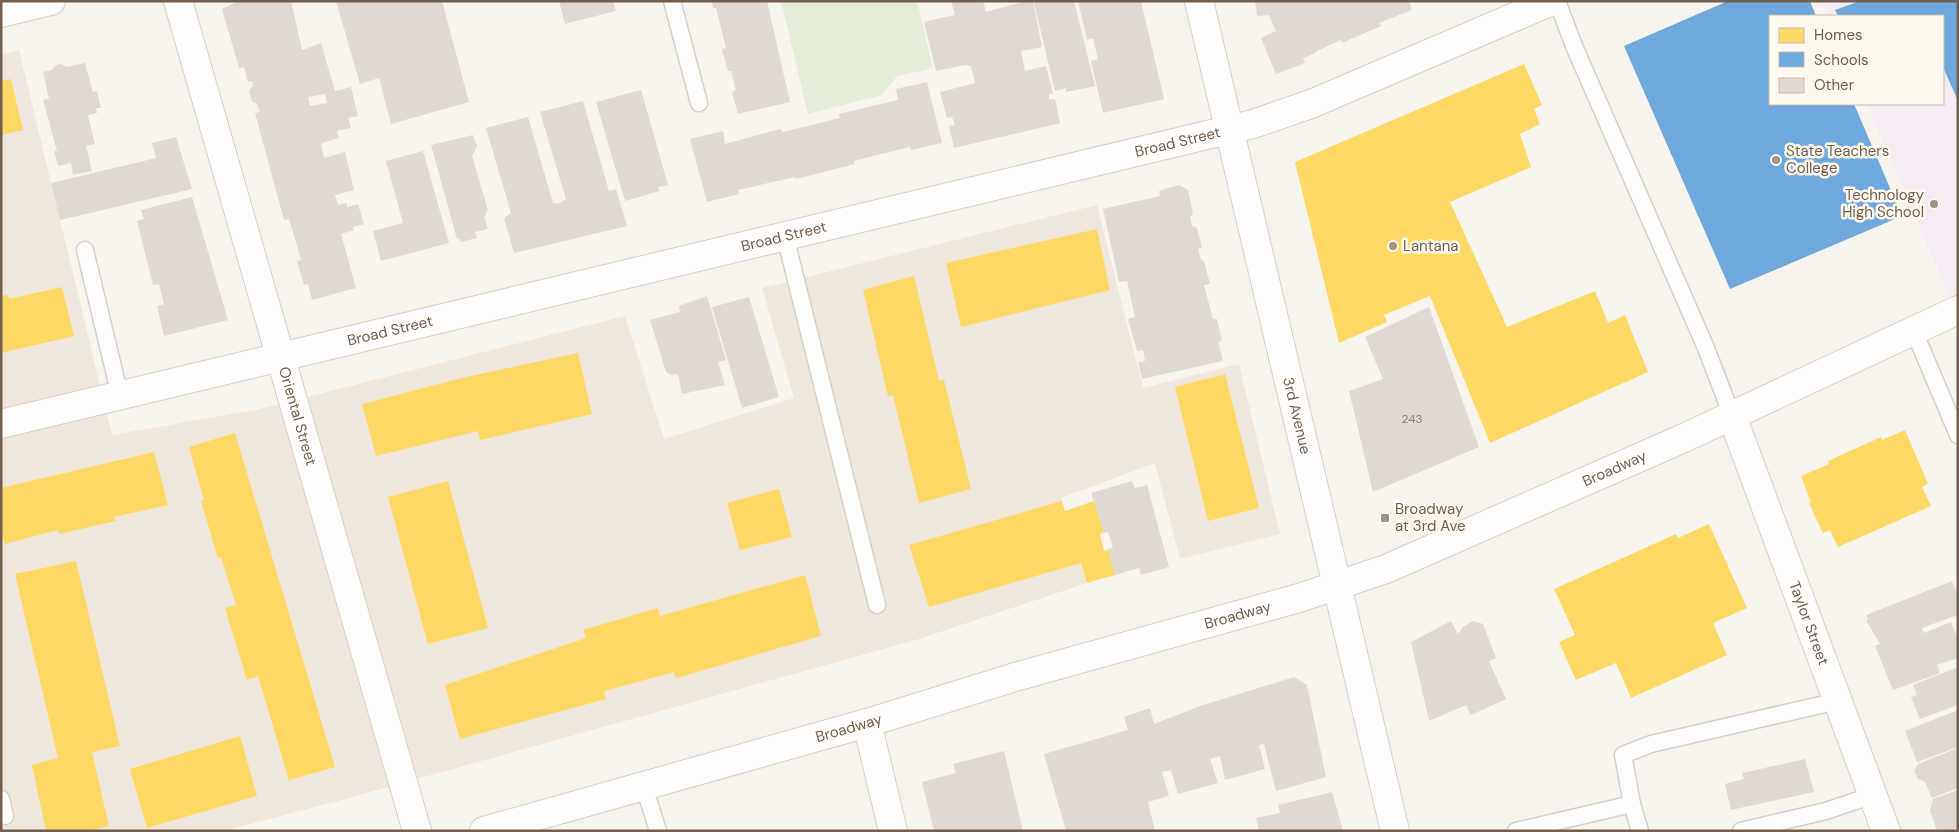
<svg xmlns="http://www.w3.org/2000/svg" width="1959" height="832" viewBox="0 0 1959 832" font-family="'DM Sans',sans-serif">
<rect width="100%" height="100%" fill="#f7f4ed"/>
<!-- residential -->
<polygon fill="#efe7db" points="19,50 112,435 256,410 625,316 664,439 794,398 762,288 1097,205 1143,388 1239,364 1280,534 1180,559 1155,463 1061,498 1087,583 916,640 334,802 223,831 1,831 1,54"/>
<!-- education -->
<polygon fill="#f4ecf2" points="1823,1 1958,1 1958,303 1953,305 1867,104 1943,104 1943,16 1829,16"/>
<!-- green -->
<polygon fill="#e3edd9" points="781,1 917,1 933,68 897,76 882,95 808,114"/>
<!-- homes -->
<g fill="#ffd966">
<polygon points="1524,64 1542,105 1534,109 1540,124 1520,134 1531,167 1450,202 1507,327 1595,291 1608,323 1625,315 1648,372 1490,443 1430,296 1384,315 1387,322 1339,343 1295,162"/>
<polygon points="11,79 23,130 1,135 1,81"/>
<polygon points="1097,229 1110,290 961,327 946,263"/>
<polygon points="914,276 939,381 944,380 971,489 919,503 893,395 888,396 863,290"/>
<polygon points="62,287 74,336 1,353 1,296 8,295 9,299"/>
<polygon points="578,353 592,414 480,440 478,431 376,456 362,404 466,377"/>
<polygon points="1225,374 1259,508 1208,521 1175,387"/>
<polygon points="1905,430 1928,484 1922,487 1931,506 1838,547 1830,530 1823,533 1809,503 1811,502 1801,476 1829,464 1828,461 1881,437 1882,440"/>
<polygon points="235,433 335,767 289,780 258,676 247,680 225,608 236,605 221,557 218,558 201,501 204,500 189,447"/>
<polygon points="154,452 168,505 114,517 116,521 59,534 58,530 5,544 1,531 1,488"/>
<polygon points="448,481 488,628 428,644 388,497"/>
<polygon points="779,489 792,537 740,550 727,503"/>
<polygon points="1062,501 1065,511 1094,501 1104,533 1100,534 1104,551 1108,549 1115,575 1087,583 1081,563 929,607 909,545"/>
<polygon points="1709,524 1747,608 1713,623 1727,655 1631,698 1616,663 1576,680 1559,642 1575,635 1554,589 1676,534 1678,538"/>
<polygon points="76,561 120,746 92,752 109,826 89,831 46,831 32,765 58,758 15,574"/>
<polygon points="805,575 821,636 676,678 674,672 604,691 606,699 460,739 445,685 586,638 583,630 658,608 660,616"/>
<polygon points="240,736 257,796 147,828 130,769"/>
</g>
<!-- schools -->
<g fill="#6fa8dc">
<polygon points="1728,1 1810,1 1816,16 1770,16 1770,104 1854,104 1902,216 1730,289 1624,46"/>
<polygon points="1860,1 1958,1 1958,101 1943,67 1943,16 1838,16 1835,10"/>
</g>
<!-- building -->
<g fill="#e0dad3" fill-rule="evenodd">
<path d="M239 1H291L302 50 321 43 335 91 351 87 358 116 348 118 351 128 337 131 339 138 321 143 324 158 345 152 354 190 335 195 338 205 347 203V207L358 204 364 224 353 227 354 230 341 234 356 288 312 300 308 284 304 285 297 261 301 260 299 252 289 219 284 220 255 113 260 112 257 104 252 101 249 90 253 86 252 81 248 82 244 67 239 68 222 9ZM325 94 327 103 310 106 308 97Z"/>
<polygon points="336,1 442,1 469,102 391,124 379,78 360,84"/>
<polygon points="559,1 613,1 616,11 565,24"/>
<polygon points="712,1 767,1 790,102 738,114 732,92 736,90 731,71 728,71 722,49 726,48 716,8 713,8"/>
<polygon points="951,1 983,1 986,12 1026,1 1033,1 1042,47 1021,51 1025,71 1046,66 1053,94 1049,94 1049,100 1055,99 1060,123 954,148 949,126 955,125 952,117 947,118 940,92 975,83 971,66 965,65 936,71 924,22 955,15"/>
<polygon points="1040,1 1074,1 1095,86 1066,92 1066,88 1055,91 1034,3"/>
<polygon points="1078,1 1141,1 1164,99 1103,113 1091,61 1098,59 1093,38 1087,40"/>
<polygon points="1255,1 1409,1 1412,10 1379,23 1381,26 1342,43 1341,40 1315,52 1316,53 1303,58 1305,63 1276,74 1261,38 1276,31 1269,15 1257,16"/>
<polygon points="85,63 93,92 97,91 101,108 96,108 97,113 88,115 95,144 86,146 92,171 73,175 71,163 58,166 54,151 57,151 43,100 49,99 43,72 52,70 56,65 61,64 66,67"/>
<polygon points="927,82 942,143 911,150 910,147 854,161 855,164 796,179 795,177 738,190 739,194 707,202 690,139 723,131 725,144 780,129 783,132 840,118 839,114 898,100 896,89"/>
<polygon points="641,90 668,185 658,187 660,191 625,201 596,102"/>
<polygon points="583,101 609,191 616,189 627,226 514,253 504,218 511,213 486,128 528,117 553,203 558,204 566,199 540,112"/>
<polygon points="473,135 477,146 472,156 488,210 484,217 488,229 475,232 477,238 461,242 459,238 457,239 431,145"/>
<polygon points="176,137 192,189 60,220 51,183 156,158 152,143"/>
<polygon points="423,151 449,243 381,261 373,231 403,223 386,161"/>
<polygon points="1179,185 1188,190 1193,214 1190,217 1192,226 1197,228 1202,247 1198,249 1201,260 1204,261 1210,284 1204,285 1213,319 1217,319 1222,341 1218,342 1223,361 1142,379 1138,362 1145,361 1143,350 1137,351 1128,319 1135,317 1127,281 1119,282 1103,209 1160,196 1159,191"/>
<polygon points="192,197 228,320 164,336 157,306 164,304 159,284 153,285 137,221 144,219 141,210"/>
<polygon points="707,296 726,360 718,362 725,385 682,394 678,374 671,375 666,372 650,320 680,312 679,306"/>
<polygon points="749,297 779,397 742,408 712,307"/>
<polygon points="1429,307 1479,447 1373,492 1349,391 1383,379 1365,337"/>
<polygon points="1132,481 1135,488 1147,485 1169,567 1141,575 1139,568 1115,575 1108,549 1113,548 1108,532 1104,533 1091,493"/>
<polygon points="1952,581 1958,597 1958,615 1922,628 1924,633 1951,622 1958,639 1958,658 1937,665 1940,673 1893,690 1875,646 1880,644 1866,620 1868,619 1866,615"/>
<polygon points="1451,621 1458,634 1463,627 1473,621 1483,624 1496,658 1489,661 1506,699 1471,715 1466,705 1429,721 1411,642"/>
<polygon points="1958,667 1958,705 1920,719 1911,697 1917,695 1913,685"/>
<polygon points="1294,677 1307,685 1326,777 1276,791 1264,744 1259,745 1265,769 1225,780 1220,756 1210,759 1218,783 1178,794 1171,770 1162,772 1169,796 1148,802 1155,831 1066,831 1044,754 1128,730 1124,717 1150,708 1154,724 1200,706"/>
<polygon points="1958,710 1958,747 1917,762 1905,731"/>
<polygon points="1958,748 1958,788 1932,798 1925,782 1918,779 1914,771 1918,764"/>
<polygon points="1004,751 1023,831 934,831 922,782 956,773 953,764"/>
<polygon points="1805,759 1814,792 1731,810 1725,784 1744,779 1742,773"/>
<polygon points="1958,790 1958,828 1949,831 1937,831 1930,811 1933,799"/>
<polygon points="1332,792 1343,831 1259,831 1256,818 1280,813 1278,805"/>
</g>
<g fill="none" stroke-linecap="round" stroke-linejoin="round">
<!-- lane casing -->
<g stroke="#d6d1cb" stroke-width="19">
<g id="lane">
<polyline points="672,1 699,103"/>
<polyline points="1557,1 1574,46 1706,348 1732,416"/>
<polyline points="785,236 877,605"/>
<polyline points="85,250 120,396"/>
<polyline points="1914,331 1958,435"/>
<polyline points="644,786 658,831"/>
<polyline points="1,799 5,816"/>
<polyline points="1632,804 1640,831"/>
<polyline points="1516,831 1632,804 1623,755 1651,744 1838,701"/>
<polyline points="1741,831 1826,811 1873,795"/>
</g>
</g>
<!-- street casing -->
<g stroke="#d6d1cb" stroke-width="30">
<g id="street">
<path id="s1" d="M178 1 417 831"/>
<polyline points="1,13 51,1"/>
<path id="s2" d="M1732 416 1886 831"/>
<path id="s3" d="M1 424 1253 124 1311 104 1552 1"/>
<polyline points="867,723 893,831"/>
</g>
</g>
<!-- secondary casing -->
<g stroke="#d7d1cb" stroke-width="30">
<g id="secondary">
<path id="s4" d="M1199 1 1395 831"/>
<path id="s5" d="M484 831 867 723 1015 677 1299 598 1386 569 1686 437 1958 310"/>
</g>
</g>
<!-- lane -->
<use href="#lane" stroke="#fefdfc" stroke-width="16"/>
<!-- street -->
<use href="#street" stroke="#fefdfc" stroke-width="28"/>
<!-- secondary -->
<use href="#secondary" stroke="#fefdfc" stroke-width="28"/>
</g>
<!-- markers -->
<g fill="#a19386" stroke="#fdf9ef" stroke-width="2">
<circle cx="1776" cy="160" r="5"/>
<circle cx="1934" cy="204" r="5"/>
<circle cx="1393" cy="246" r="5"/>
<rect x="1380" y="513" width="10" height="10" rx="2.5"/>
</g>
<g text-anchor="middle" dominant-baseline="central" stroke-width="5" stroke-linejoin="round" paint-order="stroke">
<!-- number labels -->
<g font-size="12" fill="#918073">
<text x="1412" y="419">243</text>
</g>
<!-- street labels -->
<g font-size="15" fill="#735f4f" stroke="#fdf9ef">
<text stroke="none"><textPath href="#s3" startOffset="1210">Broad Street</textPath></text>
<text stroke="none"><textPath href="#s3" startOffset="805">Broad Street</textPath></text>
<text stroke="none"><textPath href="#s3" startOffset="400">Broad Street</textPath></text>
<text stroke="none"><textPath href="#s1" startOffset="432">Oriental Street</textPath></text>
<text stroke="none"><textPath href="#s4" startOffset="426">3rd Avenue</textPath></text>
<text stroke="none"><textPath href="#s5" startOffset="1189">Broadway</textPath></text>
<text stroke="none"><textPath href="#s5" startOffset="784">Broadway</textPath></text>
<text stroke="none"><textPath href="#s2" startOffset="221">Taylor Street</textPath></text>
<text stroke="none"><textPath href="#s5" startOffset="379">Broadway</textPath></text>
</g>
<!-- poi labels -->
<g font-size="15" fill="#735f4f" stroke="#fdf9ef" text-anchor="start">
<text x="1786" y="151">State Teachers<tspan x="1786" dy="17">College</tspan></text>
<text x="1924" y="195" text-anchor="end">Technology<tspan x="1924" dy="17">High School</tspan></text>
<text x="1403" y="246">Lantana</text>
<text x="1395" y="509">Broadway<tspan x="1395" dy="17">at 3rd Ave</tspan></text>
</g>
</g>
<!-- border -->
<rect width="1959" height="832" fill="none" stroke="#735f4f" stroke-width="5"/>
<!-- legend -->
<rect x="1769" y="15" width="175" height="90" fill="#fdf9ef" stroke="#c6bbaf"/>
<rect x="1779" y="28" width="25" height="15" fill="#ffd966" stroke="#c6bbaf"/>
<text x="1814" y="40" font-size="15" fill="#735f4f">Homes</text>
<rect x="1779" y="52" width="25" height="15" fill="#6fa8dc" stroke="#c6bbaf"/>
<text x="1814" y="65" font-size="15" fill="#735f4f">Schools</text>
<rect x="1779" y="78" width="25" height="15" fill="#e0dad3" stroke="#c6bbaf"/>
<text x="1814" y="90" font-size="15" fill="#735f4f">Other</text>
</svg>
